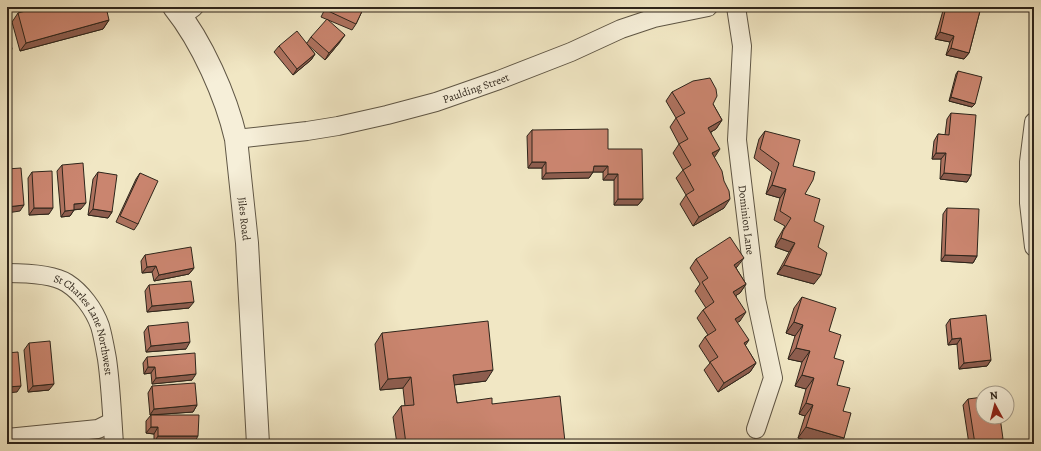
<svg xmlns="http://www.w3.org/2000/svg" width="1041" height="451" viewBox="0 0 1041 451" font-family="Alegreya,serif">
<rect width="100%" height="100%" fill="#f1e7c4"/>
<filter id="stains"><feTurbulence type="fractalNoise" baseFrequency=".005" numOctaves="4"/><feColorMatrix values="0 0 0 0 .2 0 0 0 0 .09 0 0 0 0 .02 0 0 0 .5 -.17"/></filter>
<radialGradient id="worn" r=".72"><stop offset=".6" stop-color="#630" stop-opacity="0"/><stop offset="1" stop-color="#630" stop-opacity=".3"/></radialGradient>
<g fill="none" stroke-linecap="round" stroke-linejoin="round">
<!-- minor casing -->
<g stroke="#5f5645" stroke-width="20">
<g id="minor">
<path id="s1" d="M736 7 742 46 737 140 756 299 773 378 756 429"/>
<polyline points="182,16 194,7"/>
<polyline points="1034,122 1029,162 1029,203 1034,247"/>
<path id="s2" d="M236 139 307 131 338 126 387 115 436 102 499 80 571 52 621 29 654 18 708 7"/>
<path id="s3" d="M7 273C23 273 53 274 67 283 81 292 94 309 100 326 103 336 105 348 107 359 111 387 112 416 114 444"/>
<polyline points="7,438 98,429 112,422"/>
</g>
</g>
<!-- tertiary casing -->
<g stroke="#5f5645" stroke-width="24">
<g id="tertiary">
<path id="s4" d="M174 7C202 42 226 96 236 139L247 243 258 444"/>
</g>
</g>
<!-- minor -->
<use href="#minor" stroke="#f6efd9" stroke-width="18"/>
<!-- tertiary -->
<use href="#tertiary" stroke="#f6efd9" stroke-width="22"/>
</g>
<!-- wall -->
<g fill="#ae725f" stroke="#2e251b">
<polygon points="326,7 364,7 356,24 352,30 321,17"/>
<polygon points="944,7 981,7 969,53 964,59 946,55 950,42 935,39"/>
<polygon points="18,13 109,20 103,29 20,51 12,22"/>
<polygon points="311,37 340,42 325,60 307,44 315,54 311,60 293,75 274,52 279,46 307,43"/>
<polygon points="958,71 972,107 949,101 956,74"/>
<polygon points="672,92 713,104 722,120 716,129 711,132 714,157 724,208 693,226 680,204 686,195 676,178 683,170 673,153 679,144 670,127 676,118 666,101"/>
<polygon points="951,113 971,175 967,182 940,179 941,159 932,159 934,141 938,134 945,135 947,119"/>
<polygon points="532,130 608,149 643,199 638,205 614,205 614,180 603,180 603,172 593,172 589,178 542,179 542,168 528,168 527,136"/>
<polygon points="765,131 793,166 805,194 814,221 818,247 814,284 777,274 789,252 775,247 777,240 785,226 774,220 780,198 766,194 772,172 754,158 759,139"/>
<polygon points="62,165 81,209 74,210 70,216 61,217 57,171"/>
<polygon points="32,172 49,214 29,215 28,178"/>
<polygon points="98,172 112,212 108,218 88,215 93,179"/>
<polygon points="140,173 138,224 134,230 116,222 136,179"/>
<polygon points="947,208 977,256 973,263 941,261 943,214"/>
<polygon points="145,255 194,268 189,274 154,281 152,272 142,273 141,261"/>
<polygon points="696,259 737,267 736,268 746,284 740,293 736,295 740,321 737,322 745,345 756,363 750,372 718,392 704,370 710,363 699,346 705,337 708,335 697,318 703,310 706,308 695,291 700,284 690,268"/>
<polygon points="149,285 189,308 147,312 145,291"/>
<polygon points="802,297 829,331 834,358 837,385 843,411 844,438 839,444 820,444 798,438 805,416 799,414 806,389 795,386 802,362 788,359 795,336 786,333 794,308"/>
<polygon points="950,319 991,360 987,366 959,369 957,344 948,345 946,325"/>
<polygon points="148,326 186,349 146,352 144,332"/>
<polygon points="382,333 486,381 454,385 457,403 492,404 565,442 564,444 397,444 393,417 401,406 405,406 403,388 380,390 375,344"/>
<polygon points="29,343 49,390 28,392 24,350"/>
<polygon points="147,357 192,380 152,384 151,373 144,374 143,363"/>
<polygon points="152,386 197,405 193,412 150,415 148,393"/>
<polygon points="968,399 1000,444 969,444 963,405"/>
<polygon points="151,415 194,443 154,442 154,434 146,433 146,421"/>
</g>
<!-- shaded-wall -->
<g fill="#8d5d4e" stroke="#2e251b">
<polygon points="109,20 103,29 20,51 26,43"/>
<polygon points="940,32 954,36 950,42 935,39"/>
<polygon points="345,35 340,42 325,60 329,53"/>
<polygon points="951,48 969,53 964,59 946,55"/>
<polygon points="12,49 7,56 7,50"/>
<polygon points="315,54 311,60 293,75 297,69"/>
<polygon points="951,97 975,104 972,107 949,101"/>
<polygon points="722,120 716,129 702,137 708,128"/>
<polygon points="720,149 714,158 712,153"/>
<polygon points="936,153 946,153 941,159 932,159"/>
<polygon points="532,162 546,162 542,168 528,168"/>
<polygon points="594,166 608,166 603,172 593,172 589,178 542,179 546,173"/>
<polygon points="944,173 971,175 967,182 940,179"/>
<polygon points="608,174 618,174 614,180 603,180"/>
<polygon points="772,185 786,189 780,198 766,194"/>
<polygon points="618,199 643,199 638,205 614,205"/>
<polygon points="730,199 724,208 693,226 699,217"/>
<polygon points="86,203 81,209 70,210 74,204"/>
<polygon points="24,205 20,211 7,213 7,207"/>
<polygon points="34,208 53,208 49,214 29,215"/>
<polygon points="93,209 112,212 108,218 88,215"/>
<polygon points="74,210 70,216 61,217 65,211"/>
<polygon points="781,238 795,243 789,252 775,247"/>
<polygon points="945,255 977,256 973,263 941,261"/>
<polygon points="744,258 737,267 728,273 734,265"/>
<polygon points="784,265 821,275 814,284 777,274"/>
<polygon points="156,266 152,272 142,273 147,267"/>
<polygon points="194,268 189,274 154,281 159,275"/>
<polygon points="746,284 740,293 727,301 733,292"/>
<polygon points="194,302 189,308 147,312 152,306"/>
<polygon points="746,312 740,321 729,328 735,319"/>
<polygon points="794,322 803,325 795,336 786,333"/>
<polygon points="961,338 957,344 948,345 952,339"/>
<polygon points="749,340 743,349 744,343"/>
<polygon points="190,342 186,349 146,352 151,346"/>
<polygon points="796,348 810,351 802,362 788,359"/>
<polygon points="991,360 987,366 959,369 964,363"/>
<polygon points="756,363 750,372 718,392 724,383"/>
<polygon points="148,367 155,367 151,373 144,374"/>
<polygon points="493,370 486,381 445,386 453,375"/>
<polygon points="196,374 192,380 152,384 156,378"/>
<polygon points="802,375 814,378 806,389 795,386"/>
<polygon points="411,377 403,388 380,390 388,379"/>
<polygon points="54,384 49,390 28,392 33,386"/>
<polygon points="21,386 17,392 7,393 7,387"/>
<polygon points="806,403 813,405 805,416 799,414"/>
<polygon points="197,405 193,412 150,415 154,409"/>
<polygon points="151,427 158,427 154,434 146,433"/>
<polygon points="806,427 844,438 839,444 820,444 798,438"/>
<polygon points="158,436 198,436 194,443 154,442"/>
<polygon points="1003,439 1000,444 974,444 975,444"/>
<polygon points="565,442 564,444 552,444"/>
</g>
<!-- building -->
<g fill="#ca856f" stroke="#2e251b">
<polygon points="41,7 106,7 109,20 26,43 18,13"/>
<polygon points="327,7 364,7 356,24 326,10"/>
<polygon points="946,7 981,7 969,53 951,48 954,36 940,32"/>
<polygon points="327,19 345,35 329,53 311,37"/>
<polygon points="7,29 12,49 7,50"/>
<polygon points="297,31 315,54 297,69 279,46"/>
<polygon points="958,71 982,77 975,104 951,97"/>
<polygon points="710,78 716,89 717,96 713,104 722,120 708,128 720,149 712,153 722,171 724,181 729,191 730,199 699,217 686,195 694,190 683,170 691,165 679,144 688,139 676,118 685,113 672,92 693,81"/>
<polygon points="951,113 976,115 971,175 944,173 946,153 936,153 938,134 949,135"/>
<polygon points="608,129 608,149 642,149 643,199 618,199 618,174 608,174 608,166 594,166 593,172 546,173 546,162 532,162 532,130"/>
<polygon points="765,131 800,140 793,166 815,172 813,180 805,194 820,199 814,221 824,226 818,247 827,253 821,275 784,265 795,243 781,238 783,231 791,218 780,211 786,189 772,185 779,163 760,149"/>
<polygon points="83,163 86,203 74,204 74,210 65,211 62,165"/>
<polygon points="21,168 24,205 7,207 7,169"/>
<polygon points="52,171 53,208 34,208 32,172"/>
<polygon points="98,172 117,175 112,212 93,209"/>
<polygon points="140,173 158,181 138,224 120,216"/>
<polygon points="947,208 979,209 977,256 945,255"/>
<polygon points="730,237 744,258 734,265 746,284 733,292 746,312 735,319 749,340 744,343 756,363 724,383 710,362 718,357 705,337 716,330 703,310 714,302 702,282 708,278 696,259"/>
<polygon points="191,247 194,268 159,275 156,266 147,267 145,255"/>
<polygon points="191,281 194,302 152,306 149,285"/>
<polygon points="802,297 836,308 829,331 841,335 834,358 844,361 837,385 850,388 843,411 851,413 844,438 806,427 813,405 806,403 814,378 802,375 810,351 796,348 803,325 794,322"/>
<polygon points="986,315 991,360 964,363 961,338 952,339 950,319"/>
<polygon points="488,321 493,370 453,375 457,403 492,398 492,404 560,396 565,442 552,444 406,444 401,406 414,405 411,377 388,379 382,333"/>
<polygon points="188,322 190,342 151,346 148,326"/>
<polygon points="50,341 54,384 33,386 29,343"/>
<polygon points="18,352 21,386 7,387 7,353"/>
<polygon points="195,353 196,374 156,378 155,367 148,367 147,357"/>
<polygon points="195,383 197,405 154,409 152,386"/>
<polygon points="983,397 983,417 1000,417 1003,439 975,444 968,399"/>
<polygon points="151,415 199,415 198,436 158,436 158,427 151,427"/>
</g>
<g text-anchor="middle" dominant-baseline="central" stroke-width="3" stroke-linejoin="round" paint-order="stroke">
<!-- street labels -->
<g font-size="11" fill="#2e251b" stroke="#f6efd9">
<text stroke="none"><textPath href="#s2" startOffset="246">Paulding Street</textPath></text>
<text stroke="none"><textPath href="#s4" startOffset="227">Jiles Road</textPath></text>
<text stroke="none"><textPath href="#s1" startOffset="214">Dominion Lane</textPath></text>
<text stroke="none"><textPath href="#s3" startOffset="107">St Charles Lane Northwest</textPath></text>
</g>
</g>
<!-- margin -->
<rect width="1041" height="451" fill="none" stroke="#f1e7c4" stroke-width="24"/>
<rect x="8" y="8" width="1025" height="435" fill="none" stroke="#2e251b" stroke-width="2"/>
<rect x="12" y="12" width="1017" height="427" fill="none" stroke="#2e251b"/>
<!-- north arrow -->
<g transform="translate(995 405) rotate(353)"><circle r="19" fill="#f6efd9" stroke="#a69e8d"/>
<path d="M0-3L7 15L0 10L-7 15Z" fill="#8f2418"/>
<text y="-6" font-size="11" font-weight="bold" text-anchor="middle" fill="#2e251b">N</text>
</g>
<rect width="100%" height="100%" filter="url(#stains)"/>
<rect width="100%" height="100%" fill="url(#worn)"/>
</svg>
